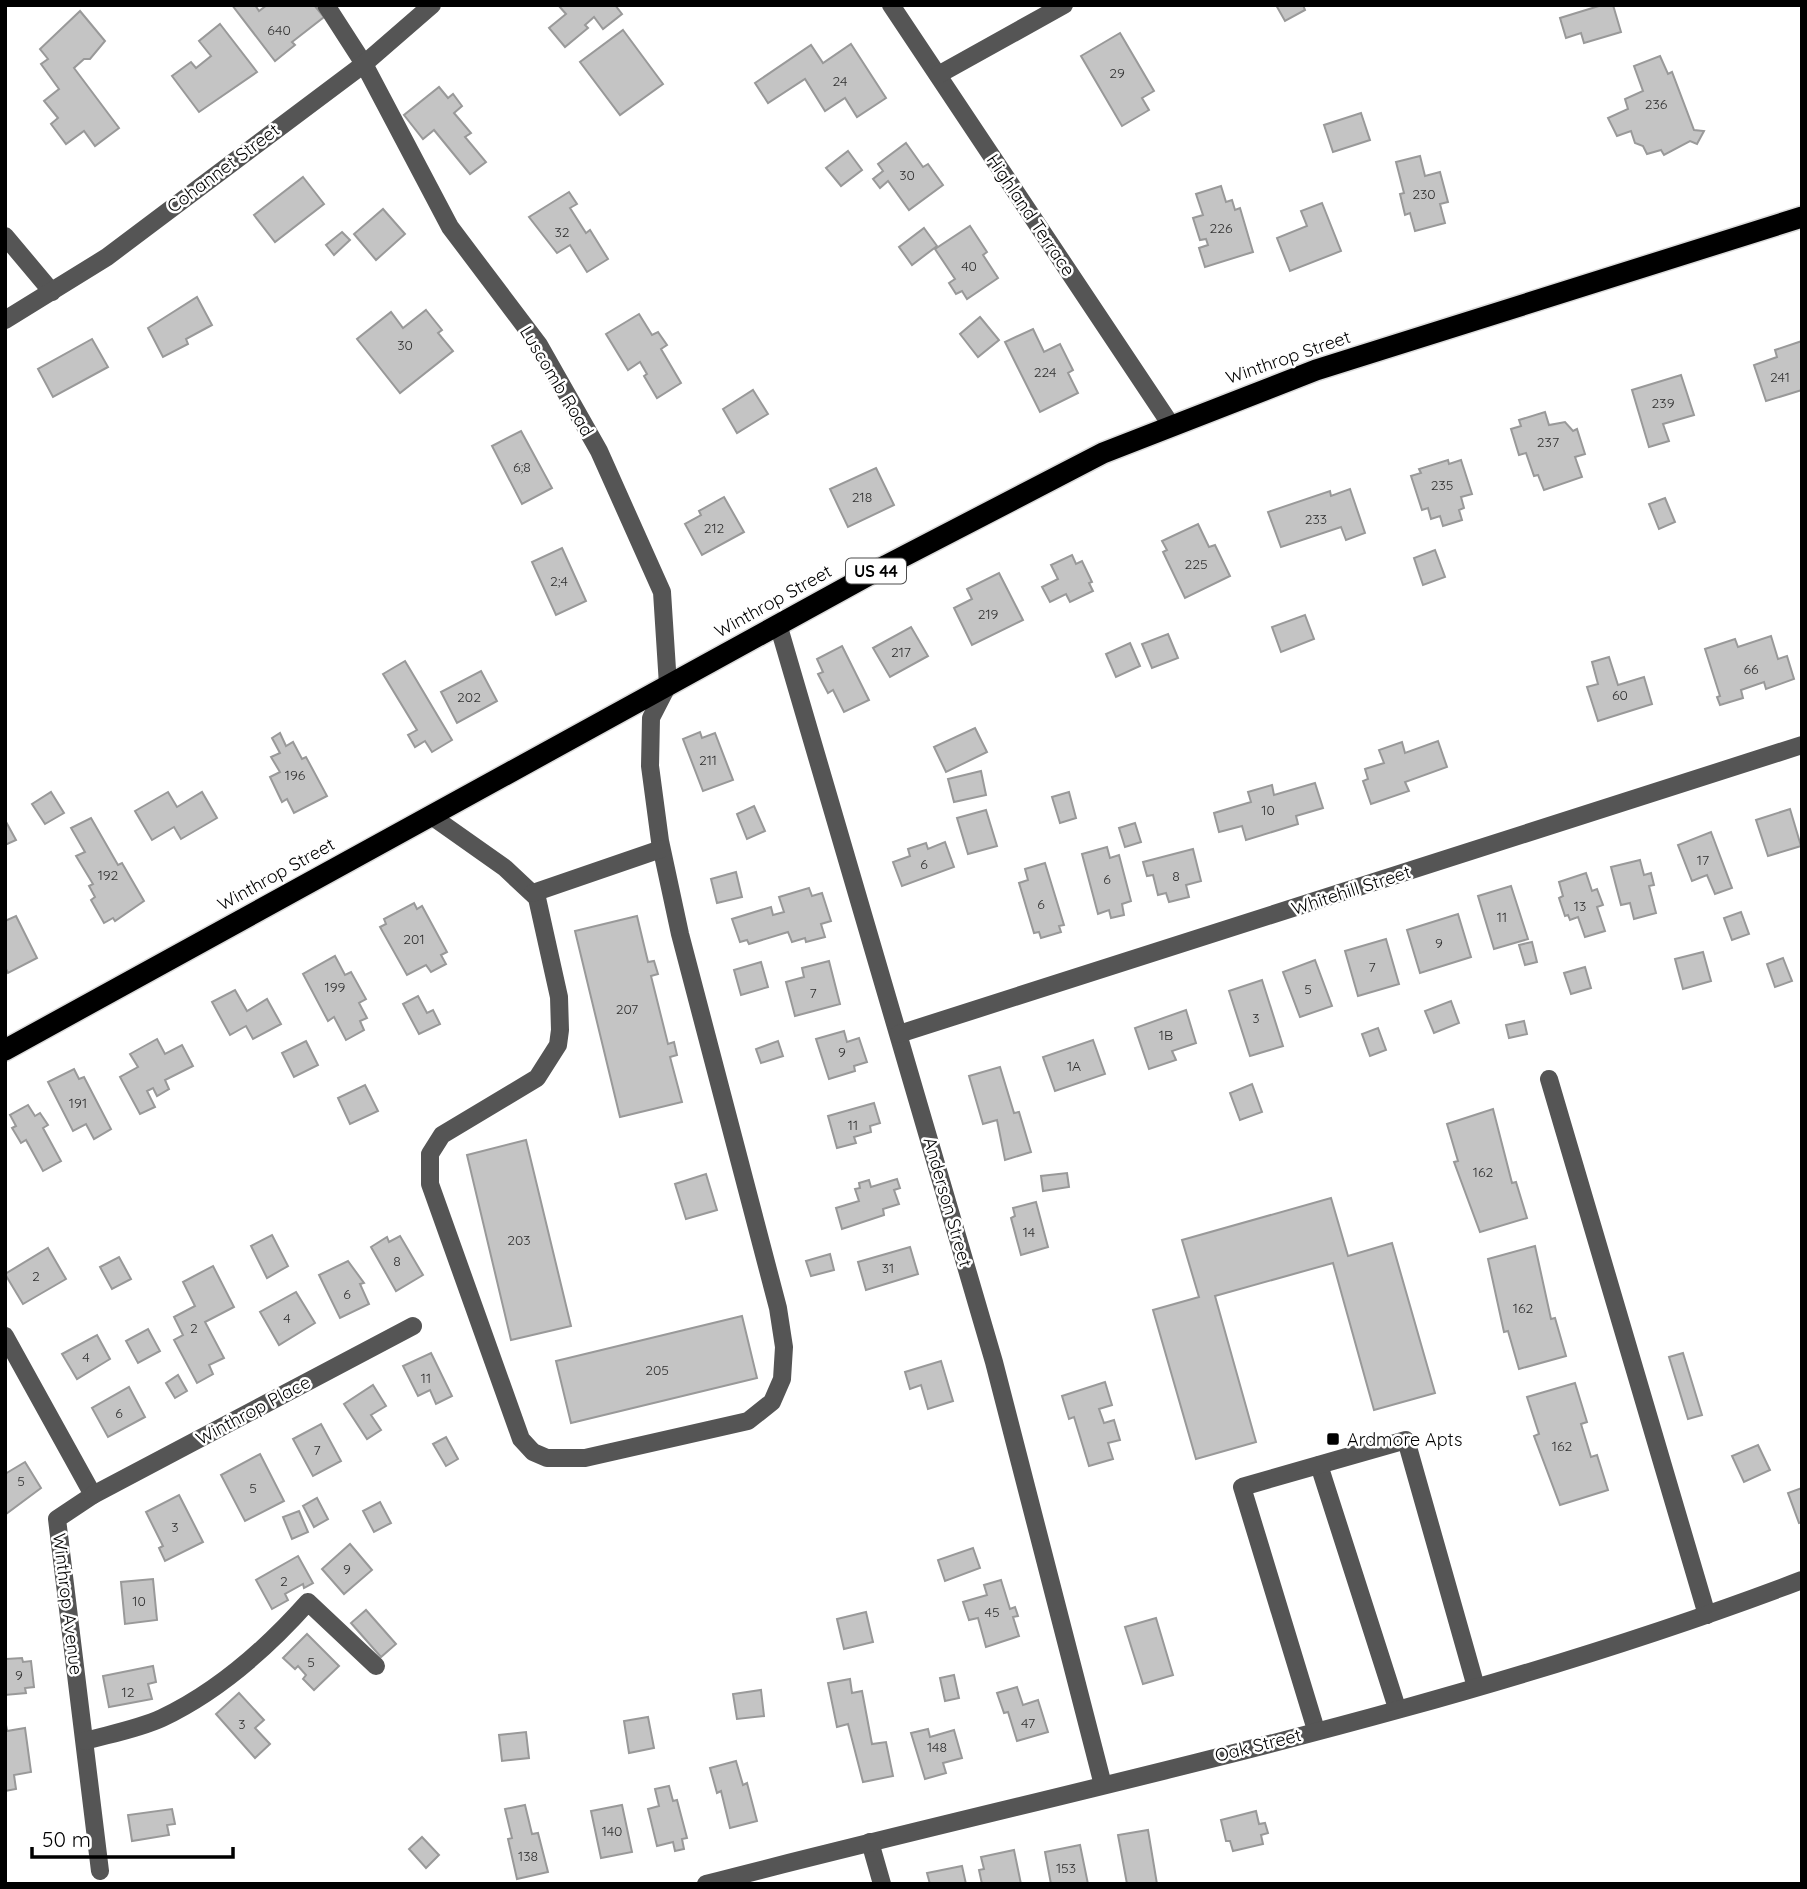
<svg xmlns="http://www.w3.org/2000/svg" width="1807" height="1889" viewBox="0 0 1807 1889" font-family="Quicksand,sans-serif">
<rect width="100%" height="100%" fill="#fff"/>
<!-- building -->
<g fill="#c4c4c4" stroke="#999" stroke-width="2">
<polygon points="232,5 255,5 259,11 267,5 314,5 324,17 292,42 295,45 275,61"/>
<polygon points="558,5 615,5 622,14 603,29 594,17 585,25 588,28 565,47 549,28 566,14"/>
<polygon points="1276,5 1303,5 1305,10 1285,21"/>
<polygon points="1602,5 1613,5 1621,32 1584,43 1581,33 1566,38 1560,18"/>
<polygon points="80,11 105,41 90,59 84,59 74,68 119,128 95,146 84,131 66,144 51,124 58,118 44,101 59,89 41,64 48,59 40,49"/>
<polygon points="220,24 257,72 199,112 172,76 191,62 196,68 211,56 199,41"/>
<polygon points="623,30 663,84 620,115 580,62"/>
<polygon points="1120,33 1154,91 1142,98 1149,110 1122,126 1081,56"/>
<polygon points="851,44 886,98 857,117 845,98 825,111 805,79 768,103 755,83 811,45 823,63"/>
<polygon points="1660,56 1668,74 1672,72 1694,130 1704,131 1697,144 1690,141 1664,155 1661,150 1647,154 1643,146 1635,143 1631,131 1617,136 1608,118 1628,109 1625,99 1643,91 1634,66"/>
<polygon points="439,87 448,98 453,94 462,106 454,113 471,133 465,137 486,162 470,174 434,130 423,139 404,115"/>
<polygon points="1361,113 1370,140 1333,152 1324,125"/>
<polygon points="906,143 923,167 928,164 943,185 909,210 888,181 880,188 873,179 883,171 878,164"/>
<polygon points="848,151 862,170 841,186 826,168"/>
<polygon points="1420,156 1425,176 1440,172 1448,202 1440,204 1445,223 1415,231 1410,213 1405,215 1400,194 1404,193 1396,162"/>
<polygon points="303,177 324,204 275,242 254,215"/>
<polygon points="1221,186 1226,202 1232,200 1235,210 1240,208 1253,252 1205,267 1199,248 1208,245 1206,239 1200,240 1193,218 1203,215 1196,194"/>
<polygon points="569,192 577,204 570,208 586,233 590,230 608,259 587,272 570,245 557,253 529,217"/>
<polygon points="1322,203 1341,251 1290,271 1277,238 1307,226 1301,211"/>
<polygon points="383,209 405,234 376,260 354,234"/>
<polygon points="970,226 987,252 983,255 998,278 967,299 962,291 956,294 949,283 955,279 935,249"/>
<polygon points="924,228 937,246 912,265 899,247"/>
<polygon points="342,232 350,240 334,255 326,245"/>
<polygon points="197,297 212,325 186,339 188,344 163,357 148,328"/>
<polygon points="426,310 442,330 438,333 453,351 400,393 357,339 391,312 403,328"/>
<polygon points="639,314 652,335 658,332 667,345 661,349 681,383 657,398 644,376 647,374 640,362 628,370 606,334"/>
<polygon points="980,317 999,340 978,357 960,334"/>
<polygon points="1033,329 1044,352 1060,344 1073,370 1068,373 1078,393 1040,412 1005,342"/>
<polygon points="92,339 108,367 53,397 38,369"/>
<polygon points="1802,341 1802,390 1766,401 1754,365 1777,357 1775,350"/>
<polygon points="1681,375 1694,415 1663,424 1669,441 1649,447 1632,390"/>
<polygon points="753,390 768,414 737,433 723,409"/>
<polygon points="1545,412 1549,425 1565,422 1573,431 1577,429 1585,454 1575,457 1582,477 1544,490 1538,475 1534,476 1526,453 1519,455 1511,429 1521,426 1519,420"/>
<polygon points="521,431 552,488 522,504 492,446"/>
<polygon points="1448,460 1449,464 1461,460 1472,494 1461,497 1464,508 1459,510 1462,520 1443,526 1440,516 1431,519 1428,508 1422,510 1411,476 1421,473 1419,469"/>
<polygon points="876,468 894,505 848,527 830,489"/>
<polygon points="1350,489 1365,533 1346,540 1341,527 1281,547 1268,512 1330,491 1331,496"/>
<polygon points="724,497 744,532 702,555 685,524 701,515 699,511"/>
<polygon points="1665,498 1675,522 1659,529 1649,504"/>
<polygon points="1198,524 1209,547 1215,545 1230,576 1185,598 1163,552 1167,550 1162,541"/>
<polygon points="562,548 586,601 556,615 532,562"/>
<polygon points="1435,550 1445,577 1423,585 1414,558"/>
<polygon points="1072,555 1076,564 1082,561 1092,582 1089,583 1093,591 1070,602 1066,594 1050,602 1042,587 1058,579 1051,565"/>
<polygon points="999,573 1023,620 972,645 954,608 972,599 967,589"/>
<polygon points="1305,615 1314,639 1281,652 1272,627"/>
<polygon points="911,627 928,656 890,677 873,648"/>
<polygon points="1168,634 1178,658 1152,668 1142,644"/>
<polygon points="1771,636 1778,659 1787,656 1794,679 1766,689 1764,682 1741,690 1743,698 1720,705 1717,697 1720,696 1705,649 1735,639 1738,647"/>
<polygon points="1130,643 1140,666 1116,677 1106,654"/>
<polygon points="842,646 869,700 844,712 833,690 828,693 818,674 823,672 817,659"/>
<polygon points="1609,657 1618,685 1644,677 1652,704 1598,721 1587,687 1598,684 1592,662"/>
<polygon points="405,661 452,740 432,752 425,741 415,747 408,735 417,730 383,674"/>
<polygon points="481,671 497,701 457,723 441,692"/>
<polygon points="975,728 987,752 946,772 934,747"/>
<polygon points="700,732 702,738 715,733 733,780 703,791 683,739"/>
<polygon points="280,733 286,746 293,742 302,759 306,757 327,796 294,813 287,799 282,802 270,777 280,772 271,757 280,753 272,738"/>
<polygon points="1438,741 1447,767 1405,782 1409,791 1371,804 1363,781 1368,779 1365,769 1384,763 1379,750 1402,742 1405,753"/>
<polygon points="981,771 986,795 954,802 948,779"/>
<polygon points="1315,783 1323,808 1296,816 1298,824 1246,840 1242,826 1219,832 1214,813 1251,802 1248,792 1272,785 1274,795"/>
<polygon points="51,792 64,813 45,824 32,804"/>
<polygon points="168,792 177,807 202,792 217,818 181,839 174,827 152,840 135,811"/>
<polygon points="1069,792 1076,818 1060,823 1052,797"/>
<polygon points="754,806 765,831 747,839 737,814"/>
<polygon points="1790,809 1801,846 1768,856 1756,820"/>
<polygon points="986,810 997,846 968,854 957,818"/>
<polygon points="91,818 118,865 122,863 144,901 115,921 113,918 104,923 91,900 95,897 89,886 93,884 76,856 85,852 71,828"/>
<polygon points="5,820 16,840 5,845"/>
<polygon points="1135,823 1141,842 1125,847 1119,828"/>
<polygon points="1711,832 1732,888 1715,894 1707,875 1692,881 1678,845"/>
<polygon points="945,842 954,867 902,886 893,862 910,856 908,849 926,843 928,849"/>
<polygon points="1107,847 1110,858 1119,855 1131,901 1122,904 1124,915 1111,918 1109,910 1098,914 1082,854"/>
<polygon points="1193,849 1201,881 1186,885 1189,897 1169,902 1166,893 1158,895 1153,875 1147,876 1143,862"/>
<polygon points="1640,860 1644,875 1651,873 1654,885 1649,886 1656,913 1634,919 1630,903 1621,905 1611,867"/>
<polygon points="1045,863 1064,925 1059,926 1061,932 1041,938 1039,932 1034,933 1019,883 1028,880 1025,869"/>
<polygon points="736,872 742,897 717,903 711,879"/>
<polygon points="1586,873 1592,891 1597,889 1603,905 1597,907 1605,931 1585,937 1578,917 1570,920 1568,915 1565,916 1559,898 1563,896 1559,882"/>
<polygon points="1511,886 1528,939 1494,949 1478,896"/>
<polygon points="809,888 812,896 822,893 831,921 821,924 825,937 806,942 805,938 792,942 788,932 749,944 747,940 740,942 732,919 771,907 773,915 784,912 779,897"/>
<polygon points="414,903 417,909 422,906 447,952 441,955 446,964 431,972 426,965 407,975 380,927 386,924 384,919"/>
<polygon points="1741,912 1749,934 1732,940 1724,918"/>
<polygon points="1458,914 1471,957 1420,973 1407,930"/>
<polygon points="16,916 37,958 8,973 5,967 5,921"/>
<polygon points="637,916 648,962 654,961 658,974 651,976 668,1044 674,1042 677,1055 670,1057 682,1102 620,1117 575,931"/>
<polygon points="1386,939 1399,984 1358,996 1345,951"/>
<polygon points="1532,942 1537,962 1525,965 1519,945"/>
<polygon points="1703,952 1711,981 1683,989 1675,959"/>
<polygon points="335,956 345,975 351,972 366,999 359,1003 367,1018 360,1021 364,1030 346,1040 334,1017 328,1021 303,974"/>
<polygon points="1783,958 1792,981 1775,987 1767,964"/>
<polygon points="1315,960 1332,1006 1300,1017 1283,972"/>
<polygon points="829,961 840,1004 795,1016 786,982 804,977 802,968"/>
<polygon points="761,962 768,987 741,995 734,970"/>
<polygon points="1585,967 1591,988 1571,994 1564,973"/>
<polygon points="1262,980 1283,1046 1250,1056 1229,991"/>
<polygon points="235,990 247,1011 267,999 281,1024 253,1039 246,1026 230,1035 212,1002"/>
<polygon points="418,996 427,1013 433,1010 440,1024 419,1034 403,1004"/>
<polygon points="1451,1001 1459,1023 1434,1033 1425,1011"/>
<polygon points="1186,1010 1196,1043 1172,1051 1176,1060 1149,1069 1135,1028"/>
<polygon points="1524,1021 1527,1034 1509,1038 1506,1025"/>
<polygon points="1378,1028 1386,1050 1370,1056 1362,1034"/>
<polygon points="844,1031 847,1042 859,1038 867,1062 854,1066 855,1071 829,1079 816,1039"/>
<polygon points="157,1039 165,1054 182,1045 193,1066 165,1080 169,1089 157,1096 153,1088 147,1091 155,1107 140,1114 120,1077 138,1067 130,1054"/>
<polygon points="1093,1040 1105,1074 1055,1091 1043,1057"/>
<polygon points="306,1041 318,1065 294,1077 282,1053"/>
<polygon points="778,1041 783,1056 761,1063 756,1049"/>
<polygon points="1000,1067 1014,1113 1019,1112 1031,1152 1005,1160 997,1120 983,1124 969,1076"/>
<polygon points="74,1069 79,1079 84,1077 111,1129 94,1139 86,1124 73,1131 48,1082"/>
<polygon points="1252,1084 1262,1112 1240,1120 1230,1093"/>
<polygon points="365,1085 378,1111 350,1124 338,1098"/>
<polygon points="874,1103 880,1123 870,1126 871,1132 854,1137 856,1143 837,1148 828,1116"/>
<polygon points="28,1105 35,1116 40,1113 48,1125 43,1128 61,1161 43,1171 26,1140 21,1143 12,1128 16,1126 10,1115"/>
<polygon points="1493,1109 1512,1183 1516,1182 1527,1218 1480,1232 1454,1162 1458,1161 1447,1124"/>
<polygon points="526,1140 571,1326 511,1340 467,1155"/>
<polygon points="1067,1173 1069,1187 1043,1191 1041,1176"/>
<polygon points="706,1174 717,1210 686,1219 675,1184"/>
<polygon points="897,1179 900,1188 894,1190 899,1204 883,1209 884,1215 842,1229 836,1208 859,1201 855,1189 860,1188 859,1183 869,1180 871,1187"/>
<polygon points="1331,1198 1348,1256 1392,1243 1435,1393 1374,1410 1333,1263 1215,1296 1256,1442 1196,1459 1153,1310 1199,1297 1182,1240"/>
<polygon points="1036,1202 1048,1247 1021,1255 1011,1218 1015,1216 1013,1208"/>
<polygon points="272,1235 288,1266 267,1278 251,1246"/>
<polygon points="400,1236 423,1275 396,1291 371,1247 387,1237 389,1242"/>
<polygon points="1535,1246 1551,1319 1555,1318 1566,1356 1519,1369 1508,1331 1504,1332 1488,1259"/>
<polygon points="910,1247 918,1274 866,1290 858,1262"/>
<polygon points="48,1248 66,1279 23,1304 5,1274"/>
<polygon points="830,1254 834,1270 811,1276 806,1261"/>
<polygon points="119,1257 131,1279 112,1289 100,1267"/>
<polygon points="348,1261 364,1283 360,1284 369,1304 340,1318 319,1275"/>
<polygon points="213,1266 234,1307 205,1322 224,1358 209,1365 213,1374 197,1383 174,1340 183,1335 174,1317 195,1306 183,1282"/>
<polygon points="296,1292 315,1323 279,1345 260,1312"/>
<polygon points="742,1316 757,1378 571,1423 556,1361"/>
<polygon points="148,1329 160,1351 138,1363 126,1341"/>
<polygon points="97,1335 110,1359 77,1379 62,1354"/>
<polygon points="431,1353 452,1396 436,1404 430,1390 418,1396 403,1366"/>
<polygon points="1683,1353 1702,1415 1688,1419 1669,1357"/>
<polygon points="941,1361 953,1401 928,1409 921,1385 910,1389 905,1372"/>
<polygon points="178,1375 187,1391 175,1398 166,1383"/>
<polygon points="1105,1382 1112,1405 1099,1409 1104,1423 1114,1420 1120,1440 1108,1443 1113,1459 1089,1466 1074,1417 1069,1419 1062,1396"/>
<polygon points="1575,1383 1587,1422 1581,1424 1591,1457 1597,1455 1608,1490 1560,1505 1534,1436 1539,1434 1527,1397"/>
<polygon points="373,1385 386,1406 371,1415 381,1430 367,1439 344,1404"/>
<polygon points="129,1387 145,1417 108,1437 92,1408"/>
<polygon points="321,1424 341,1461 313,1476 293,1439"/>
<polygon points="446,1437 458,1459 446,1466 433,1444"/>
<polygon points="1758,1445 1770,1470 1744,1482 1732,1456"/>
<polygon points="260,1454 284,1501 245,1521 221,1475"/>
<polygon points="25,1462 41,1488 6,1514 5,1474"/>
<polygon points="1802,1488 1802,1522 1799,1523 1788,1493"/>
<polygon points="179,1495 203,1542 165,1561 159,1548 163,1546 146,1512"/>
<polygon points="317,1498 328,1519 314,1527 303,1506"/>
<polygon points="380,1502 391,1523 374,1532 363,1511"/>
<polygon points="299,1511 308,1532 292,1539 283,1517"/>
<polygon points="350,1544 372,1570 344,1594 322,1569"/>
<polygon points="973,1548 980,1568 945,1581 938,1560"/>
<polygon points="298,1556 313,1583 304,1588 303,1584 285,1594 288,1600 272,1609 256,1580"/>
<polygon points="153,1579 157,1620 125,1624 121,1582"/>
<polygon points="1001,1580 1010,1609 1015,1607 1018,1616 1013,1617 1019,1636 986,1647 978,1618 969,1620 963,1602 987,1595 984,1585"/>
<polygon points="366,1610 396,1644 381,1657 351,1623"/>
<polygon points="866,1612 873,1642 844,1649 837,1619"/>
<polygon points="1156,1618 1173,1675 1143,1684 1125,1627"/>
<polygon points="307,1634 339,1666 314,1690 303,1679 306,1675 298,1666 295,1669 283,1658"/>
<polygon points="5,1656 6,1659 22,1658 23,1662 31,1661 34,1687 25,1688 26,1693 5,1695"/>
<polygon points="153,1666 156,1682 148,1684 152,1699 109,1707 103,1676"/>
<polygon points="954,1675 959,1698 945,1701 940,1678"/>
<polygon points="850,1679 852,1693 862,1691 872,1744 886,1742 893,1776 863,1782 848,1724 837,1727 828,1683"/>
<polygon points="1017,1687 1023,1705 1038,1700 1048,1732 1017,1741 1008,1712 1004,1713 997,1693"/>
<polygon points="761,1690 764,1716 737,1719 733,1694"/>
<polygon points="239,1693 264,1720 255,1728 270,1744 255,1758 216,1714"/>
<polygon points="648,1717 654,1748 629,1753 624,1721"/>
<polygon points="6,1725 7,1731 25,1728 31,1772 14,1775 16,1789 5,1791"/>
<polygon points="928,1729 930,1737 954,1730 962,1758 943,1763 946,1773 925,1779 911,1733"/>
<polygon points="526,1732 529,1758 502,1761 499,1735"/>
<polygon points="736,1761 743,1785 747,1783 757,1821 730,1828 721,1791 717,1793 710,1768"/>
<polygon points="669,1786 673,1801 677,1800 687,1838 682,1839 684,1849 675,1851 673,1842 657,1846 648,1809 659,1806 655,1789"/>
<polygon points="525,1805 532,1834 538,1833 548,1872 517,1879 508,1839 512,1838 505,1809"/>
<polygon points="622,1805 632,1852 601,1858 591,1811"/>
<polygon points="172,1809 175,1824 167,1825 169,1835 132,1841 128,1815"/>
<polygon points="1256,1811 1259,1824 1265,1823 1268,1833 1261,1835 1263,1844 1233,1851 1230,1841 1226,1841 1221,1820"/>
<polygon points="1148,1830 1157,1884 1127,1884 1118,1835"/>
<polygon points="422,1837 439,1855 426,1868 409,1849"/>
<polygon points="1080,1845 1088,1884 1051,1884 1045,1852"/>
<polygon points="1014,1850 1021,1884 982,1884 979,1870 984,1869 981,1857"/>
<polygon points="962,1866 966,1884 930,1884 927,1873"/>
</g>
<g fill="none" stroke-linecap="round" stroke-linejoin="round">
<!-- highway casing -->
<g stroke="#dbdbdb" stroke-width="24">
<polyline id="highway" points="5,1050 887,565 1103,453 1316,370 1802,217"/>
</g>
<!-- minor -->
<g stroke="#555" stroke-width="18">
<polyline points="326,5 364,64 450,227 539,345 599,451 662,592 668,685 651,718 650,766 660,841 680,934 778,1308 784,1347 782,1379 772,1402 748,1421 585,1458 547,1458 533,1452 521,1439 430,1184 430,1154 442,1135 537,1078 558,1045 560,1030 559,997 537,898 505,868 430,815"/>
<polyline points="891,5 1171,425"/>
<polyline points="938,75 1064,5"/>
<polyline points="5,236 52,292"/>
<polyline points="5,320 107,257 364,64 432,5"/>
<polyline points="778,624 994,1362 1103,1785"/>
<polyline points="533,893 661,849"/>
<polyline points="899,1034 1802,745"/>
<polyline points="1549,1079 1707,1615"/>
<polyline points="5,1336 93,1495 57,1519 100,1871"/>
<polyline points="1319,1465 1397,1708"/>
<polyline points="93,1495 413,1326"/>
<polyline points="1316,1730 1242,1487 1406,1440 1476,1687"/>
<path d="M85 1741C110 1734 138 1729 162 1718 219 1691 267 1648 308 1602L376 1666"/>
<polyline points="870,1842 882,1884"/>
<path d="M706 1884C1072 1789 1447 1715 1802 1580"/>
</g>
<!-- highway -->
<use href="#highway" stroke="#000" stroke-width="21"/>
</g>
<!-- markers -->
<rect fill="#000" stroke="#fff" stroke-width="2.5" x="1326" y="1432" width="14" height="14" rx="3.5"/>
<g text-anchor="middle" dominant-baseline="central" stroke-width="5" stroke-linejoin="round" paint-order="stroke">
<!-- number labels -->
<g font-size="14" fill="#313131">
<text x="279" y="30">640</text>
<text x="1117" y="73">29</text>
<text x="840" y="81">24</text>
<text x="1656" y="104">236</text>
<text x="907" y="175">30</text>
<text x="1424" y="194">230</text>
<text x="1221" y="228">226</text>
<text x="562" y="232">32</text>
<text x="969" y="266">40</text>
<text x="405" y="345">30</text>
<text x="1045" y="372">224</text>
<text x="1780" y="377">241</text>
<text x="1663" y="403">239</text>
<text x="1548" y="442">237</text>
<text x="522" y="467">6;8</text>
<text x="1442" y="485">235</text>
<text x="862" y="497">218</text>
<text x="1316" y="519">233</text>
<text x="714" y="528">212</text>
<text x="1196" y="564">225</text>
<text x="559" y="581">2;4</text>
<text x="988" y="614">219</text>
<text x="901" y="652">217</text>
<text x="1751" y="669">66</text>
<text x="1620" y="695">60</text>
<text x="469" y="697">202</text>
<text x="708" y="760">211</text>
<text x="295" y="775">196</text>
<text x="1268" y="810">10</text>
<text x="1703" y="860">17</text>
<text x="924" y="864">6</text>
<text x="108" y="875">192</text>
<text x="1176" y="876">8</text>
<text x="1107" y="879">6</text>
<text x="1041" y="904">6</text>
<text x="1580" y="906">13</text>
<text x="1502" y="917">11</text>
<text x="414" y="939">201</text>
<text x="1439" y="943">9</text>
<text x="1372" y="967">7</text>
<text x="335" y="987">199</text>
<text x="1308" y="989">5</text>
<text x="813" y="993">7</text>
<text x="627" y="1009">207</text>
<text x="1256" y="1018">3</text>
<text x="1166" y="1035">1B</text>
<text x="842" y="1052">9</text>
<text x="1074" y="1066">1A</text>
<text x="78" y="1103">191</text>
<text x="853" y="1125">11</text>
<text x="1483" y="1172">162</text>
<text x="1029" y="1232">14</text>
<text x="519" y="1240">203</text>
<text x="397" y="1261">8</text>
<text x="888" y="1268">31</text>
<text x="36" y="1276">2</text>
<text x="347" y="1294">6</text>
<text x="1523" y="1308">162</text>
<text x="287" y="1318">4</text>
<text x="194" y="1328">2</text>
<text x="86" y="1357">4</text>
<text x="657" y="1370">205</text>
<text x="426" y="1378">11</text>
<text x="119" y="1413">6</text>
<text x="1562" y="1446">162</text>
<text x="317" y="1450">7</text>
<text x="21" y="1481">5</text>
<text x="253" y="1488">5</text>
<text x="175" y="1527">3</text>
<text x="347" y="1569">9</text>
<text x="284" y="1581">2</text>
<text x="139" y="1601">10</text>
<text x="992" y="1612">45</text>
<text x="311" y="1662">5</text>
<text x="19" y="1675">9</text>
<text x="128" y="1692">12</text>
<text x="1028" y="1723">47</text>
<text x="242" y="1724">3</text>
<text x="937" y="1747">148</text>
<text x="612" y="1831">140</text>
<text x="528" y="1856">138</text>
<text x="1066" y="1868">153</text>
</g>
<!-- shield labels -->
<rect fill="#fff" stroke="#4c4c4c" stroke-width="2" x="846" y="558.5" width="60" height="25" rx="5"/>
<g font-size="16" font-weight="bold" fill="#000">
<text x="876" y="571">US 44</text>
</g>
<!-- street labels -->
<g font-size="18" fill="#000" stroke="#fff">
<text transform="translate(223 168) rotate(-37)">Cohannet Street</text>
<text transform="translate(1031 215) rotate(56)">Highland Terrace</text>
<text transform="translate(1288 357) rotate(-19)">Winthrop Street</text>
<text transform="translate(557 381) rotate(59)">Luscomb Road</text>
<text transform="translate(773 601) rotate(-29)">Winthrop Street</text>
<text transform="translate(276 874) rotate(-29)">Winthrop Street</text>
<text transform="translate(1351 890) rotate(-18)">Whitehill Street</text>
<text transform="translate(948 1202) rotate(74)">Anderson Street</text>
<text transform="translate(253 1410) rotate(-28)">Winthrop Place</text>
<text transform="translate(68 1604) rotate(83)">Winthrop Avenue</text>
<text transform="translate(1258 1745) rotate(-14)">Oak Street</text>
</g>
<!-- poi labels -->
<g font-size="18" fill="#000" stroke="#fff" text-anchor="start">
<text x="1347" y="1439">Ardmore Apts</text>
</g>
</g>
<!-- border -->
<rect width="1807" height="1889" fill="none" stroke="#000000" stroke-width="14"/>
<!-- scale -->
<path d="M32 1847v10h201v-10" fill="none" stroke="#000000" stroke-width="3.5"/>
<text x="42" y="1847" font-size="21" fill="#000000" stroke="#ffffff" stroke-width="5" paint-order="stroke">50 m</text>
</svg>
